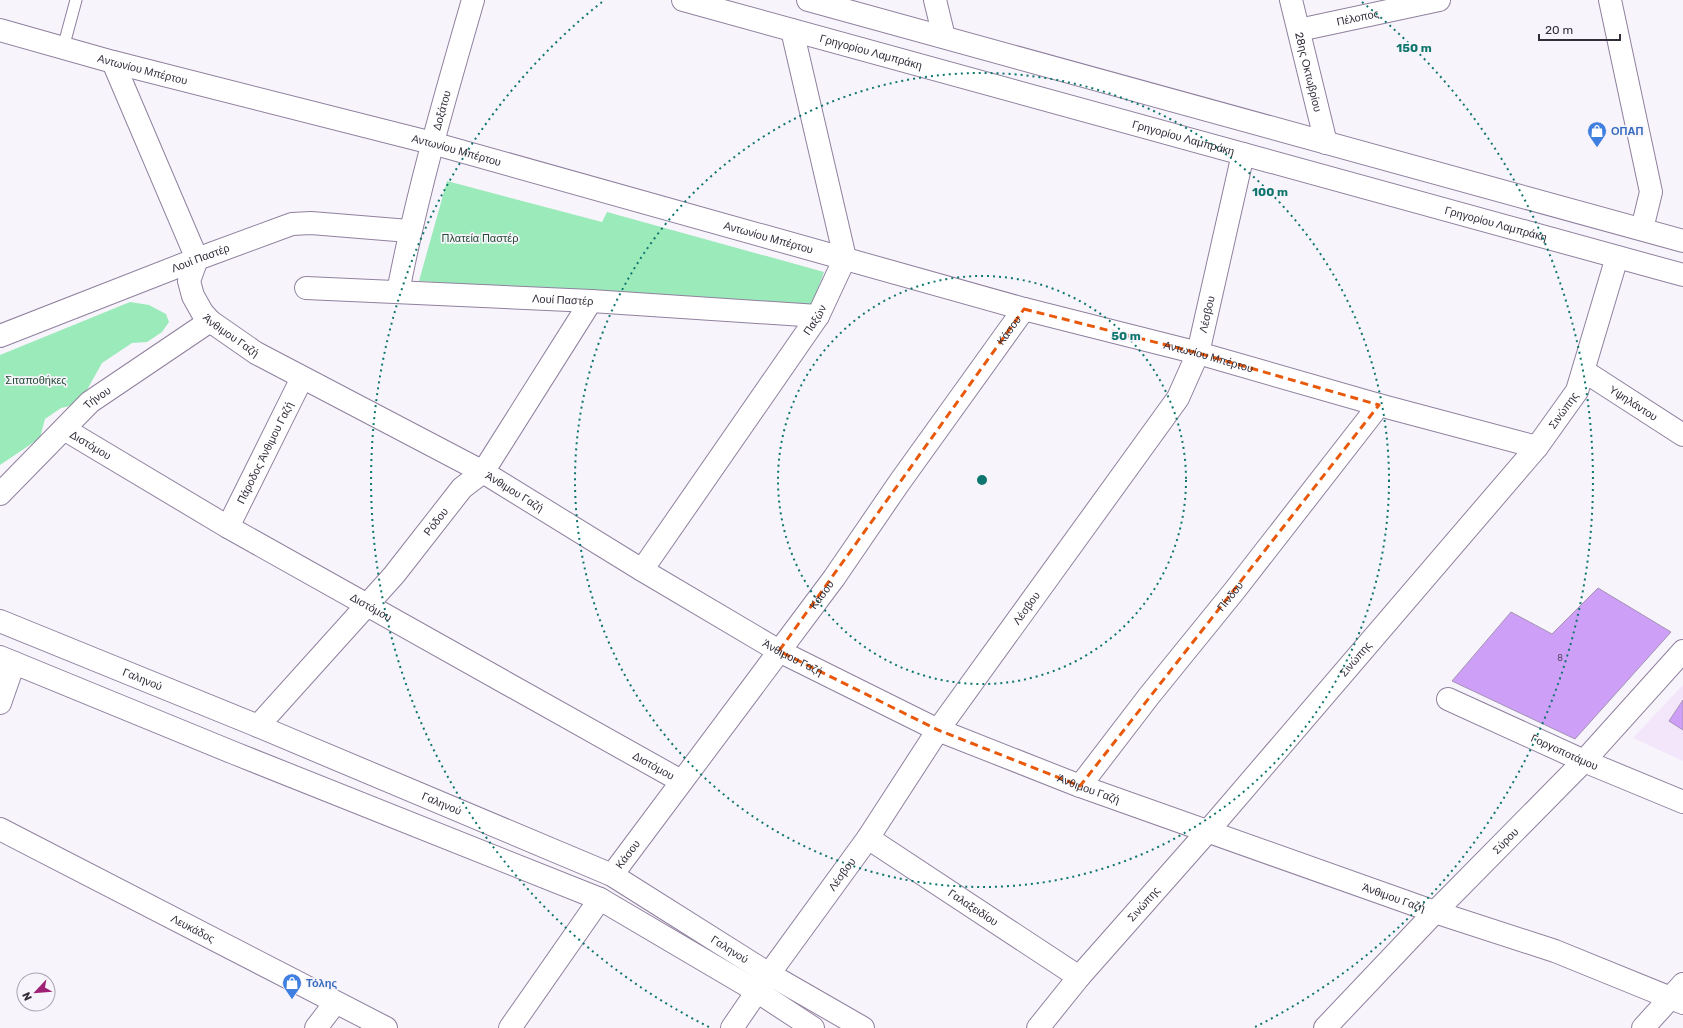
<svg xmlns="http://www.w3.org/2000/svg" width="1683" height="1028" viewBox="0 0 1683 1028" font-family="Rubik,sans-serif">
<rect width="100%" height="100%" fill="#f7f4fb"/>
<!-- education -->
<polygon fill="#f3e6fa" points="1683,685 1683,761 1633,738"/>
<!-- green -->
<g fill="#9beaba">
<polygon points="447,181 602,222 607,212 824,272 811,308 419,281"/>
<polygon points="130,302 149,305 166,314 169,322 162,332 147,342 132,343 102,363 79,404 61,408 45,419 40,438 0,465 0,355"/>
</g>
<!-- building -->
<g fill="#cd9ff6" stroke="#a494b4">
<polygon points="1598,588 1671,632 1575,739 1452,681 1511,612 1552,634"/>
<polygon points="1683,700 1683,730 1669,721"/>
</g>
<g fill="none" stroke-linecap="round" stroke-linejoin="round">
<!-- lane casing -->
<g stroke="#90809f" stroke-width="13">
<polyline id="lane" points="63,48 76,0"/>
</g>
<!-- street casing -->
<g stroke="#90809f" stroke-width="24">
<g id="street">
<polyline points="935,0 944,37"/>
<path id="s1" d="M1291 0 1326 143"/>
<polyline points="1610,0 1651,192 1642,229"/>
<path id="s2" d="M1299 30 1439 0"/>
<path id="s3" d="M113 62 197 259 189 281 193 296 202 312 210 321 256 353 483 472 642 570 779 651 938 730 1080 786 1435 912 1555 951 1683 1003"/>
<path id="s4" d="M306 288 591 301 818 316"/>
<path id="s5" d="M398 292C417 193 445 97 473 0"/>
<path id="s6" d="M0 336 197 259 292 224 311 223 409 231"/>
<path id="s7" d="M1584 371 1683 435"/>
<path id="s8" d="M64 429 228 527 681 781"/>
<path id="s9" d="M0 494 90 402 210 321"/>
<path id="s10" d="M228 527 302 378"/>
<path id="s11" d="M642 570 818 316 845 258 792 30"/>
<path id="s12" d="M1448 699 1584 761 1683 802"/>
<polyline points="0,703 14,663"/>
<path id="s13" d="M258 726 394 575 462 488 483 472 591 301"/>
<path id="s14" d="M1080 786 1149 696 1235 590 1379 405"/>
<path id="s15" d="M0 829 386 1028"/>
<path id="s16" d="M868 838 1079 977"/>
<path id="s17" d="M612 875 834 578 899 483 1024 309"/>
<polyline points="316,1028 335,1003"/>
<polyline points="510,1028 600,899"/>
<path id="s18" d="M732 1028 769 974 868 838 938 730 1178 398 1198 353 1243 154"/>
<path id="s19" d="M1038 1028 1079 977 1208 831 1537 447 1577 391 1617 257"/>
<path id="s20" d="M1325 1028 1435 912 1584 761 1683 651"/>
<polyline points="1643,1028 1683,984"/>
</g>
</g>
<!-- secondary casing -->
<g stroke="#90809f" stroke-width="24">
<g id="secondary">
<path id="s21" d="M683 0 1683 275"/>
<polyline points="808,0 1683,241"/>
<path id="s22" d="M0 30 113 62 432 143 1024 309 1198 353 1379 405 1537 447"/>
<path id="s23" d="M0 621 258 726 612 875 769 974 863 1028"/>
<polyline points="0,657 234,753 600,899 758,992 813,1028"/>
</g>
</g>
<!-- lane -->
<use href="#lane" stroke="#fff" stroke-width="11"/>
<!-- street -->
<use href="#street" stroke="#fff" stroke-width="22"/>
<!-- secondary -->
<use href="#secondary" stroke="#fff" stroke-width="22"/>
</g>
<!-- marked area -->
<path fill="none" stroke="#e8590c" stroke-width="3" stroke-dasharray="8 5" stroke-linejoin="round" d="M1024 309 1198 353 1379 405 1080 786 938 730 779 651Z"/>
<!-- distance rings -->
<g fill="none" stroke="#0f766e" stroke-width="2" stroke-dasharray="2 4">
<circle cx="982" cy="480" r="204"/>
<circle cx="982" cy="480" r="407"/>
<path d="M709 1027A611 611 0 0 1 602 2M1362 2A611 611 0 0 1 1255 1027"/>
</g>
<!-- icons -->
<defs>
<g id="shop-pin" transform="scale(1)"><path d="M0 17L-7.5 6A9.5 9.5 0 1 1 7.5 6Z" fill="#3f7fe0" stroke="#f7f4fb"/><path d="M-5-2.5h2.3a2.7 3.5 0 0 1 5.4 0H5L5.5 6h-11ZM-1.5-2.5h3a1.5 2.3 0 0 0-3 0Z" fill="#fff"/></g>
</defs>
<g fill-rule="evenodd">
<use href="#shop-pin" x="1597" y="131"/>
<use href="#shop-pin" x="292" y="983"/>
</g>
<g text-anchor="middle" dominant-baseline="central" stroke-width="3.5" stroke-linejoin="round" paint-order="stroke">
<!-- number labels -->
<g font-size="9" fill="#5a4a69">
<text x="1560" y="658">8</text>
</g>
<!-- street labels -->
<g font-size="11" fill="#332d3a" stroke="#f7f4fb">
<text stroke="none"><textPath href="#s2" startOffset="60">Πέλοπος</textPath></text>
<text stroke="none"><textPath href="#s21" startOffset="195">Γρηγορίου Λαμπράκη</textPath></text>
<text stroke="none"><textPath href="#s22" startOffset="148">Αντωνίου Μπέρτου</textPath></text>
<text stroke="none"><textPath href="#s1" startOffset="74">28ης Οκτωβρίου</textPath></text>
<text stroke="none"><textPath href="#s5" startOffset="187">Δοξάτου</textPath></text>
<text stroke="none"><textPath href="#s21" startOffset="519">Γρηγορίου Λαμπράκη</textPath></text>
<text stroke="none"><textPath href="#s22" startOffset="472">Αντωνίου Μπέρτου</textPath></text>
<text stroke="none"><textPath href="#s21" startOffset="843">Γρηγορίου Λαμπράκη</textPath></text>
<text stroke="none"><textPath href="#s22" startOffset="796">Αντωνίου Μπέρτου</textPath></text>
<text stroke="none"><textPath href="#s6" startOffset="215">Λουί Παστέρ</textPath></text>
<text stroke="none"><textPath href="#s4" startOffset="257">Λουί Παστέρ</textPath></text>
<text stroke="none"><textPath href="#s18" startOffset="861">Λέσβου</textPath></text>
<text stroke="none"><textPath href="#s11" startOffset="304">Παξών</textPath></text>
<text stroke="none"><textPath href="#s17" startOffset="674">Κάσου</textPath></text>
<text stroke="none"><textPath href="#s3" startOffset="309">Άνθιμου Γαζή</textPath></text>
<text stroke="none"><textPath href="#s22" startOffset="1252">Αντωνίου Μπέρτου</textPath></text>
<text stroke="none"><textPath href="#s9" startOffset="137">Τήνου</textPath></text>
<text stroke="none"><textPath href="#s7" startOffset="59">Υψηλάντου</textPath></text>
<text stroke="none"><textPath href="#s19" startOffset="811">Σινώπης</textPath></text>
<text stroke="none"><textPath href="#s8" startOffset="31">Διστόμου</textPath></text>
<text stroke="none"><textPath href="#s10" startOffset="83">Πάροδος Άνθιμου Γαζή</textPath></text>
<text stroke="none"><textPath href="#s3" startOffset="633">Άνθιμου Γαζή</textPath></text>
<text stroke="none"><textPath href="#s13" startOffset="271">Ρόδου</textPath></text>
<text stroke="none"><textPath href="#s17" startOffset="350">Κάσου</textPath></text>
<text stroke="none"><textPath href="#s14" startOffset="242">Πίνδου</textPath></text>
<text stroke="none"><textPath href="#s8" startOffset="355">Διστόμου</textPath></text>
<text stroke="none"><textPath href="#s18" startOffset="513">Λέσβου</textPath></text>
<text stroke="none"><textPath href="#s3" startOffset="957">Άνθιμου Γαζή</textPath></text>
<text stroke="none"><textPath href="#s19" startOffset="487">Σινώπης</textPath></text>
<text stroke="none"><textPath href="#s23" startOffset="154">Γαληνού</textPath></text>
<text stroke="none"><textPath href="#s12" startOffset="128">Γοργοποτάμου</textPath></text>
<text stroke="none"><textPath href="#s8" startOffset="679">Διστόμου</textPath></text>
<text stroke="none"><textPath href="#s3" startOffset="1281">Άνθιμου Γαζή</textPath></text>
<text stroke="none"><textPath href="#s23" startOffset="478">Γαληνού</textPath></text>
<text stroke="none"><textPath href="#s20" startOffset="260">Σύρου</textPath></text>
<text stroke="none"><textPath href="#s17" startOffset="26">Κάσου</textPath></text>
<text stroke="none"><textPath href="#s18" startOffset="189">Λέσβου</textPath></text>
<text stroke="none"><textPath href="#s3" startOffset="1605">Άνθιμου Γαζή</textPath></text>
<text stroke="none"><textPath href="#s19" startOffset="163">Σινώπης</textPath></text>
<text stroke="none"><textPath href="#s16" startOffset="126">Γαλαξειδίου</textPath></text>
<text stroke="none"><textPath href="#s15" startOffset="217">Λευκάδος</textPath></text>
<text stroke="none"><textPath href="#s23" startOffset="802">Γαληνού</textPath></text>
</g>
<!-- shop labels -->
<g font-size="11" font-weight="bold" fill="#366cbe" stroke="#f7f4fb" text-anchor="start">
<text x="1611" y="131">ΟΠΑΠ</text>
<text x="306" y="983">Τόλης</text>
</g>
<!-- park labels -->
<g font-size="11" fill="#214c33" stroke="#f7f4fb">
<text x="480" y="238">Πλατεία Παστέρ</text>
<text x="36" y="380">Σιταποθήκες</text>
</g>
</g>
<circle cx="982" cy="480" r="6" fill="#0f766e" stroke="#f7f4fb" stroke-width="2"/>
<g font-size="12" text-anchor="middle" font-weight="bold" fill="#0f766e" stroke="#f7f4fb" stroke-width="3.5" stroke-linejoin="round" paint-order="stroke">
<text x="1414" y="52">150 m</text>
<text x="1270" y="196">100 m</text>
<text x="1126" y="340">50 m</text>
</g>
<!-- north arrow -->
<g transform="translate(36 992) rotate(244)"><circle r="19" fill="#f7f4fb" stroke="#a9a4ae"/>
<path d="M0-3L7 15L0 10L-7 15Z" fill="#9e2175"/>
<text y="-6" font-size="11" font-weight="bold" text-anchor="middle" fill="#332d3a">N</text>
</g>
<!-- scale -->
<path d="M1539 34v6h81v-6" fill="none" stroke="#332d3a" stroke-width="2"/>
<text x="1545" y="34" font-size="12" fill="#332d3a" stroke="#f7f4fb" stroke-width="3" paint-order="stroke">20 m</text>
</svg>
